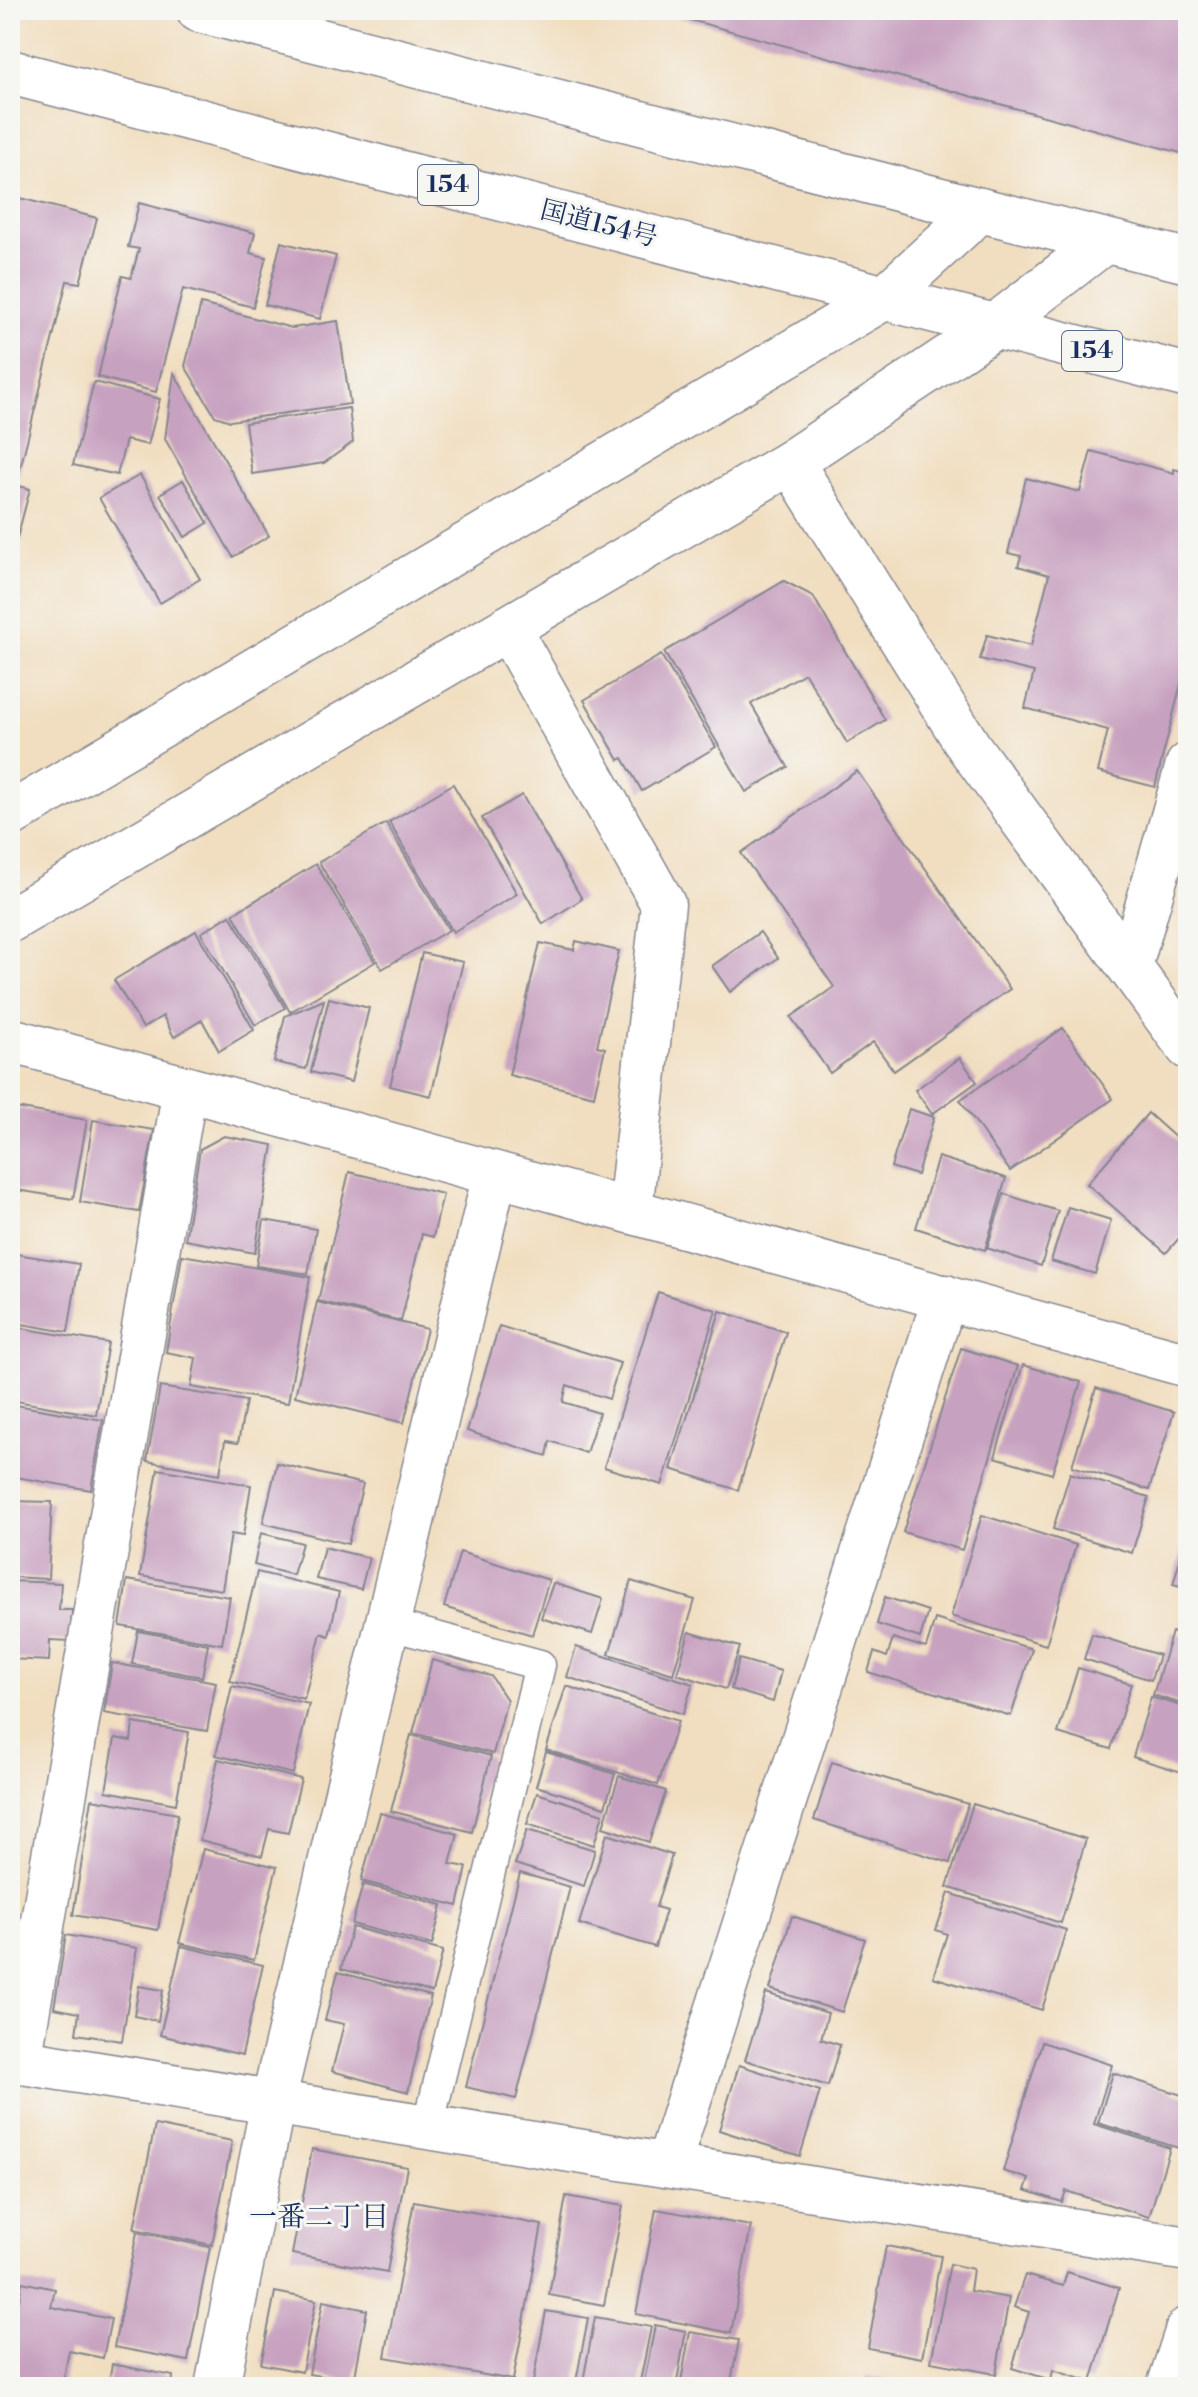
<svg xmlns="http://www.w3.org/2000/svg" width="1198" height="2397" viewBox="0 0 1198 2397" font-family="'Libre Bodoni','Noto Serif JP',serif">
<rect width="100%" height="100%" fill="#f6f6f2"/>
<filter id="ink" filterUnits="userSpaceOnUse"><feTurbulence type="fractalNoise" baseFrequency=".0125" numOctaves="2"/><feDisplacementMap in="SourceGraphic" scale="16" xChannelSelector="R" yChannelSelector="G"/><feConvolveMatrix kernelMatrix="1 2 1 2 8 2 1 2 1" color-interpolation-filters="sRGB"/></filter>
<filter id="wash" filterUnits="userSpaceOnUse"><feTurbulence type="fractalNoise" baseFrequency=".006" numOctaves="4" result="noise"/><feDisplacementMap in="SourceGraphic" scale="32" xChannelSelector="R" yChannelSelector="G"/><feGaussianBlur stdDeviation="1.8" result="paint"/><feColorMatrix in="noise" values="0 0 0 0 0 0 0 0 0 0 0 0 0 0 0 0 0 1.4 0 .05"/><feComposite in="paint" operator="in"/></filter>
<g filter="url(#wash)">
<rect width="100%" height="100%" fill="#f1dec0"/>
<g id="blocks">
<!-- building -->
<g fill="#c7a1c0">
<polygon points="657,10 1188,10 1188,155 657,11"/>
<polygon points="16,197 97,218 80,283 67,281 16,485 30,489 11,561 10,222"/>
<polygon points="139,203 255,233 250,253 266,257 253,307 183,289 156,392 98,377 122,276 131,278 139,249 128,247"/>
<polygon points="281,242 336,256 320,319 265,305"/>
<polygon points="201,304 292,328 338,321 350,404 230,421 215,416 185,366"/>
<polygon points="174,373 269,536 233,557 165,439"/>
<polygon points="94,382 160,399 148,445 126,440 117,475 73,465"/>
<polygon points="349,408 353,442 324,463 252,474 245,423"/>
<polygon points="1091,451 1174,473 1174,469 1188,473 1188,656 1155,787 1098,772 1108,730 1025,708 1034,672 980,659 987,635 1031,646 1049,575 1018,566 1021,556 1008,553 1026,478 1080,492"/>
<polygon points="140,475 200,579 160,603 99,498"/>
<polygon points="183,480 208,523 185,537 160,494"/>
<polygon points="784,581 813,596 885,720 847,743 805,673 751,704 788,767 746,792 664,652"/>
<polygon points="661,655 716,747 642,791 623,758 619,760 584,700"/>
<polygon points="857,771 1010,989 894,1071 873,1042 830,1073 791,1017 834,987 741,853"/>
<polygon points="453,784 517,894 453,932 389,822"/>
<polygon points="522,795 582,899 543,924 482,818"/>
<polygon points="386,823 449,930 382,969 319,862"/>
<polygon points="316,864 375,962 290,1012 233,914"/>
<polygon points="230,915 285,1008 255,1025 201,933"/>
<polygon points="196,931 254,1030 219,1051 202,1020 174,1037 163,1016 143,1028 114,980"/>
<polygon points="760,932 778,958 730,992 712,966"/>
<polygon points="576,941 619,951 597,1046 605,1048 594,1096 509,1075 540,943 574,950"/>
<polygon points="422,953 463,962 431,1096 390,1086"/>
<polygon points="329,998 369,1008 351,1082 311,1072"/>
<polygon points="324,1000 306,1069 274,1062 285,1016"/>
<polygon points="1063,1028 1113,1099 1010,1171 960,1100"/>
<polygon points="960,1058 977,1082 932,1114 915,1090"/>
<polygon points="10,1107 87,1120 73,1199 10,1189"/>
<polygon points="909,1109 934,1117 917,1175 891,1167"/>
<polygon points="1148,1113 1188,1149 1188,1228 1166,1253 1087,1184"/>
<polygon points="93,1120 154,1130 139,1212 80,1202"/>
<polygon points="224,1136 273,1145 255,1253 185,1240 200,1149"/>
<polygon points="938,1157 1006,1178 985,1250 916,1228"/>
<polygon points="349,1172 443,1194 433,1237 422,1234 401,1321 318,1301"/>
<polygon points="1004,1194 1058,1211 1041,1266 987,1248"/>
<polygon points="1068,1207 1111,1220 1095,1274 1051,1261"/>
<polygon points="264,1220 316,1229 308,1274 256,1266"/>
<polygon points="10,1253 79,1264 68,1332 10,1322"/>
<polygon points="182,1255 310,1277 288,1403 191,1387 196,1358 166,1352"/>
<polygon points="658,1292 716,1310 662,1485 604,1467"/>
<polygon points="317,1302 427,1329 404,1423 295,1396"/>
<polygon points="720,1311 786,1332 738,1490 671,1469"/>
<polygon points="10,1326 108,1343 96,1415 10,1400"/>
<polygon points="499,1326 620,1363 609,1399 567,1385 563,1402 599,1413 586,1453 550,1441 547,1456 467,1431"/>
<polygon points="961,1348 1018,1366 962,1550 903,1532"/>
<polygon points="1023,1365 1081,1382 1052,1474 995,1457"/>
<polygon points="160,1387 246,1401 238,1443 225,1441 220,1474 147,1461"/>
<polygon points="1096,1388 1174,1412 1149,1490 1072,1466"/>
<polygon points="10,1404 103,1420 91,1490 10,1476"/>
<polygon points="277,1463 363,1484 348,1544 263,1523"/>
<polygon points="158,1469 251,1485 243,1536 231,1534 222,1590 140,1576"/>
<polygon points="1070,1473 1149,1497 1132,1553 1053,1529"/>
<polygon points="10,1501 52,1502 48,1579 10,1577"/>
<polygon points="982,1515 1076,1545 1046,1645 951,1616"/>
<polygon points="261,1533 302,1543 293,1575 254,1565"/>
<polygon points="324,1547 369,1558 361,1589 316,1579"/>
<polygon points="1183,1549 1188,1551 1188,1588 1173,1584"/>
<polygon points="460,1552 549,1580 532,1635 444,1607"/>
<polygon points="257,1572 339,1592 329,1636 321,1633 304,1699 230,1681"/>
<polygon points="127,1580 230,1597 222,1644 120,1626"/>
<polygon points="10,1581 61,1583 59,1610 72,1610 70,1641 50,1640 49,1661 10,1659"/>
<polygon points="631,1581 695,1600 673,1674 609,1654"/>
<polygon points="553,1583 603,1599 592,1634 541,1618"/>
<polygon points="885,1597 928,1611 920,1638 877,1624"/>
<polygon points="1188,1603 1188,1626 1181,1624"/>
<polygon points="935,1619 1032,1649 1011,1716 868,1672 874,1652 887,1657 893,1638 926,1648"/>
<polygon points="138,1631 208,1644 202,1677 132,1664"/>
<polygon points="689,1632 740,1647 726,1689 677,1674"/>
<polygon points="1172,1632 1188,1637 1188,1706 1153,1695"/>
<polygon points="1092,1634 1159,1655 1151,1680 1084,1659"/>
<polygon points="576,1647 693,1684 683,1714 567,1677"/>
<polygon points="739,1659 781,1671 773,1702 731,1689"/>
<polygon points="432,1660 491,1676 507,1700 493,1754 413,1733"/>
<polygon points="112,1663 216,1682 207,1731 104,1713"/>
<polygon points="1078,1668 1131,1684 1111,1749 1058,1733"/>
<polygon points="232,1686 309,1704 293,1774 216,1755"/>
<polygon points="566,1686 678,1721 658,1785 546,1750"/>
<polygon points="1151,1697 1188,1708 1188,1774 1133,1757"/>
<polygon points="133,1723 189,1732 176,1804 106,1791 115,1738 131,1741"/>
<polygon points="411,1735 491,1756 472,1832 391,1811"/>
<polygon points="546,1752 615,1774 605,1807 536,1786"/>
<polygon points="218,1759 301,1779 288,1833 269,1829 262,1856 200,1840"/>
<polygon points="832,1762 968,1804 950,1863 814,1820"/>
<polygon points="619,1776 666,1791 649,1842 603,1827"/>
<polygon points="537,1793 603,1814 594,1845 527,1824"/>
<polygon points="92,1799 178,1814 158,1930 73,1915"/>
<polygon points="973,1804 1086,1839 1061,1923 947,1887"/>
<polygon points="380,1813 458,1834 450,1864 467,1867 458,1906 361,1881"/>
<polygon points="527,1830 595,1850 584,1886 515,1864"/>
<polygon points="607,1834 672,1855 656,1907 666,1910 655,1947 579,1924"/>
<polygon points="203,1849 277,1867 254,1960 179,1943"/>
<polygon points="520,1873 570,1887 516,2099 466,2087"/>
<polygon points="363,1884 442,1905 432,1945 352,1924"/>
<polygon points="949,1893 1066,1930 1042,2010 933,1977 947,1934 936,1930"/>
<polygon points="792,1916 865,1939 842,2012 770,1989"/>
<polygon points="352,1927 443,1951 432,1992 341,1969"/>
<polygon points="66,1935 137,1948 122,2041 76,2034 79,2013 54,2008"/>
<polygon points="10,1940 14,1940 13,1979 10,1979"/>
<polygon points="181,1946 263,1965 242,2055 160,2035"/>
<polygon points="338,1972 431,1996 408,2092 332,2071 344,2024 325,2020"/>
<polygon points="139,1986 163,1990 158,2021 134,2016"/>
<polygon points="766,1993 828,2013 821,2039 840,2045 828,2086 745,2060"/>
<polygon points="1042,2042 1112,2065 1094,2124 1170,2148 1149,2217 1066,2191 1062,2202 1025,2190 1029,2179 1003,2171"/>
<polygon points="739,2065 820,2091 800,2156 719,2130"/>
<polygon points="1113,2073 1188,2097 1188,2139 1185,2150 1098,2123"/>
<polygon points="155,2125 232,2141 212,2245 134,2229"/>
<polygon points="312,2149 407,2167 387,2272 292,2254"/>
<polygon points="566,2196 623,2206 604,2305 549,2295"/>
<polygon points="414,2201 542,2225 513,2380 385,2357"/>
<polygon points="656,2209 751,2226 731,2333 636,2314"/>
<polygon points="137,2232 210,2247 188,2361 114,2347"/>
<polygon points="886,2246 941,2256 922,2358 868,2348"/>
<polygon points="950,2264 973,2269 970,2291 1009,2298 996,2374 931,2362"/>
<polygon points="1067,2272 1119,2288 1091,2382 1053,2370 1051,2380 1012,2368 1029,2312 1014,2307 1025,2275 1063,2286"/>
<polygon points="22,2282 55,2289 51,2307 111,2319 103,2358 69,2351 62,2387 10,2387 10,2299 19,2301"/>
<polygon points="275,2292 316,2300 302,2372 261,2364"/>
<polygon points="323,2301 367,2310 354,2382 309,2374"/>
<polygon points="546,2311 588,2318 575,2387 532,2387"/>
<polygon points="595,2317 651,2327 639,2387 582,2387"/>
<polygon points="655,2325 686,2331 676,2387 643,2387"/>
<polygon points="690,2332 739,2340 730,2387 680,2387"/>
<polygon points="112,2364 173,2376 172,2387 108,2387"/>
<polygon points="866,2376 915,2386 915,2387 864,2387"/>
</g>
</g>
</g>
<g filter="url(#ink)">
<use href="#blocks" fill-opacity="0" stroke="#86868f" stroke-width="2"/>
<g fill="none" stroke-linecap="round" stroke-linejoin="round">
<!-- lane casing -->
<g stroke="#86868f" stroke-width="33">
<polyline id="lane" points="387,1624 540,1665 428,2127"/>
</g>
<!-- street casing -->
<g stroke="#86868f" stroke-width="47">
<g id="street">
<polyline points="791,462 969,747 1188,1047"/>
<polyline points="508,628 663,904 630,1211"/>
<polyline points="1130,966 1188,765"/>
<polyline points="10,1040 1188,1365"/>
<polyline points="10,2060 1188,2249"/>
<polyline points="19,2061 185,1088"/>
<polyline points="668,2165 945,1297"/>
<polyline points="217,2387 273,2102 495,1174"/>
</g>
</g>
<!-- secondary casing -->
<g stroke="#86868f" stroke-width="47">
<g id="secondary">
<polyline points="10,815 885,297 980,210"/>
<polyline points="10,920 791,462 995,326 1105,241"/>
<polyline points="1169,2387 1188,2329"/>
</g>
</g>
<!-- highway casing -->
<g stroke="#86868f" stroke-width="47">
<g id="highway">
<polyline points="199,10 980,210 1188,261"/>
<polyline points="10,72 1188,376"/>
</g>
</g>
<!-- lane -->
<use href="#lane" stroke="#fff" stroke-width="30"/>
<!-- street -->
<use href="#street" stroke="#fff" stroke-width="44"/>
<!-- secondary -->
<use href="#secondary" stroke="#fff" stroke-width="44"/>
<!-- highway -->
<use href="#highway" stroke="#fff" stroke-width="44"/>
</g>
</g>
<g text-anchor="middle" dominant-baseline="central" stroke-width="6" stroke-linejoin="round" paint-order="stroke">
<!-- shield labels -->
<g fill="#f6f6f2" stroke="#5d6b8a" stroke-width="2">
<rect x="418" y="165" width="60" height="40" rx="6"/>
<rect x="1062" y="331" width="60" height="40" rx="6"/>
</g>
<g font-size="24" font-weight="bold" fill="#1b2f5e">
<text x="448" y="185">154</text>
<text x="1092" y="351">154</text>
</g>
<!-- street labels -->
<g font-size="26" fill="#1b2f5e" stroke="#f6f6f2">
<text transform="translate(599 224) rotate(14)">国道154号</text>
</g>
<!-- neighbourhood labels -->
<g font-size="28" fill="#1b2f5e" stroke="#f6f6f2">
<text x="319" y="2217">一番二丁目</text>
</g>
</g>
<!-- margin -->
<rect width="1198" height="2397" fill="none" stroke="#f6f6f2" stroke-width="40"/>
</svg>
